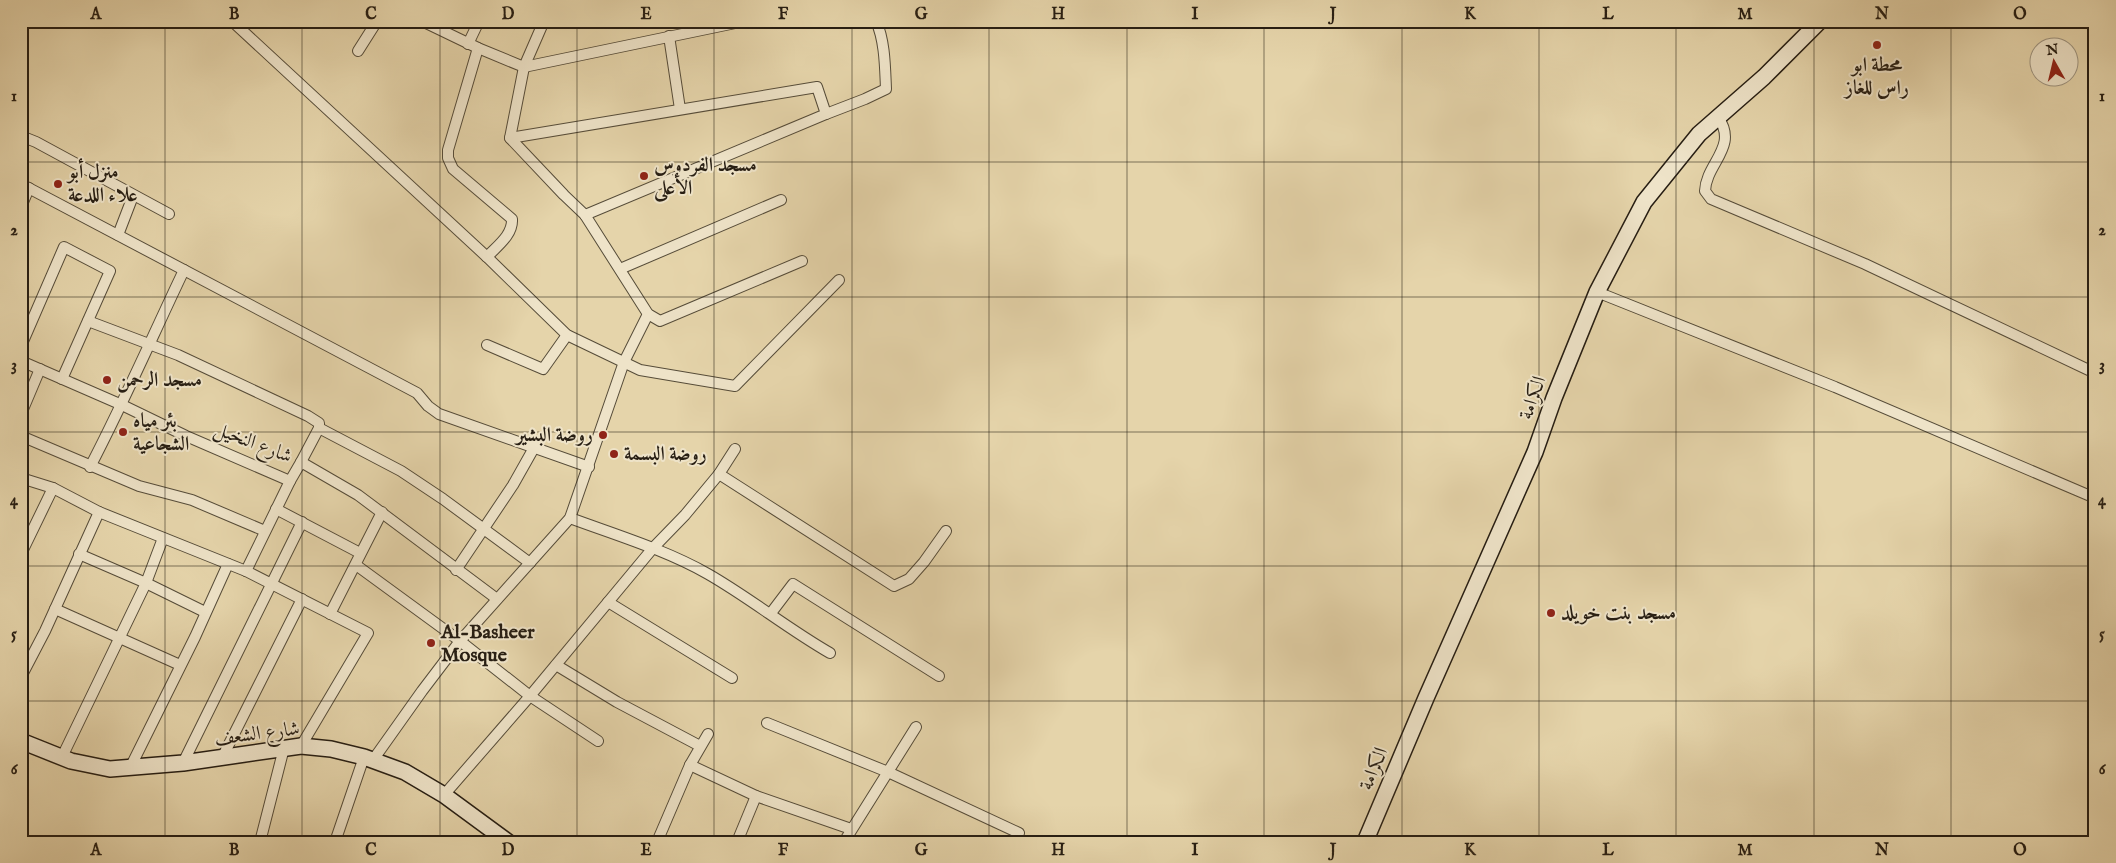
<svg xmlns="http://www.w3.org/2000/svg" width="2116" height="863" viewBox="0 0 2116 863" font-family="'IM FELL English',Amiri,serif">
<rect width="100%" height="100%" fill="#e5d4aa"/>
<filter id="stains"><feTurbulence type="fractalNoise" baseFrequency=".004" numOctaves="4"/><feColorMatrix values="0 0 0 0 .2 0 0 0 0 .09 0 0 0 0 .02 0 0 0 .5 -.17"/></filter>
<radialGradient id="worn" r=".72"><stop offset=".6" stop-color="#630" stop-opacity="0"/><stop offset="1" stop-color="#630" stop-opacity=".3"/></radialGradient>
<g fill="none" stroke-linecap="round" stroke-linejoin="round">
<!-- street casing -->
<g stroke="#564c39" stroke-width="12">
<g id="street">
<polyline points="232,21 487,257 567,335 640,370 735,386 839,280"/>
<polyline points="422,21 478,48 524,67 745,21"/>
<polyline points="544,21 524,67 510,138 564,195 585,215 648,314 660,321 802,261"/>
<polyline points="669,36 680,109"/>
<polyline points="468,44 479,21"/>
<path d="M478 48 448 150V158L453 169 512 219C513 235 497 246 487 257"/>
<polyline points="358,51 377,21"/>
<path d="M826 114 865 99 886 89C885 67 885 41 876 21"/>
<path d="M1718 117C1739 147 1706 163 1705 191L1711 199 1865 264 2095 373"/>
<polyline points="21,136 36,142 169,214"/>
<polyline points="510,138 817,87 826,114 585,215"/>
<polyline points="21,184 417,393 428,406 439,414 589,467"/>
<polyline points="21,207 29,188"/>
<polyline points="118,235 133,196"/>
<polyline points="620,269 781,200"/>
<polyline points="1597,292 1835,387 2095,498"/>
<polyline points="88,321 178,355 308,416 319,423 319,428 401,471 443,499 530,563"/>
<polyline points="487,345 543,369 567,335"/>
<polyline points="21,346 64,247 110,271 62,379"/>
<polyline points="21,361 122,405 186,436 290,481 301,462 358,495 497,599"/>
<polyline points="21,414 40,369"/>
<polyline points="21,436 139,486 192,500 265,531"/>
<polyline points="301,462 319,428"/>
<path d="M90 467C124 402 153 335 184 270"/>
<polyline points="719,474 894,586 909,579 924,562 946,531"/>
<polyline points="21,478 53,488 99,512 246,571 368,633 301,746"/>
<polyline points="276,509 360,553"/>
<path d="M570 518C616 535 666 550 708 574 750 598 788 629 830 653"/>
<polyline points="21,554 53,488"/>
<polyline points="79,554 146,583 205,612"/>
<polyline points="356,565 460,641 530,696 598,741"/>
<polyline points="456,570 513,485 535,446"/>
<polyline points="246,571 290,481"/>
<polyline points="608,602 732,678"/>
<polyline points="55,609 180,665"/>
<polyline points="771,613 793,584 939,676"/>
<polyline points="330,614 382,512"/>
<polyline points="556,665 617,702 700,746"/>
<polyline points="21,677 45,631 99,512"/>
<polyline points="767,723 888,772 1019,833"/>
<polyline points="62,757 146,583 163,538"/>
<polyline points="222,758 302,599"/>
<polyline points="373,760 422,691 460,641 570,518 624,362 648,314"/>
<polyline points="183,763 302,522"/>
<polyline points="690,765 756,796 851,829"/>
<polyline points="130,768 195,637 228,564"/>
<polyline points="444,795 530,696 653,548 685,515 719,474 735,449"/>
<polyline points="260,842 284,748"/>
<polyline points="335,842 364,757"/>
<polyline points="657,842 690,765 708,734"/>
<polyline points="737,842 756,796"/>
<polyline points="844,842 916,727"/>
</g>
</g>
<!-- secondary casing -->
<g stroke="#271e13" stroke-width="18">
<g id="secondary">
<polyline points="21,741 71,761 110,769 183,763 301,746 331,749 364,757 405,772 444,795 508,842"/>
<polyline points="1365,842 1426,698 1535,452 1554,398 1597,292 1644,202 1699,134 1764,77 1820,21"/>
</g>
</g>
<!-- street -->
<use href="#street" stroke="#eee3c8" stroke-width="10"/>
<!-- secondary -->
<use href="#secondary" stroke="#eee3c8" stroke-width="15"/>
</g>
<!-- grid -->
<path fill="none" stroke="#271e13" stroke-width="1" stroke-opacity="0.55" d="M165 21V842M302 21V842M440 21V842M577 21V842M714 21V842M852 21V842M989 21V842M1127 21V842M1264 21V842M1402 21V842M1539 21V842M1676 21V842M1814 21V842M1951 21V842M21 162H2095M21 297H2095M21 432H2095M21 566H2095M21 701H2095"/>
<!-- markers -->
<g fill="#8f2418" stroke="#eee3c8" stroke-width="2">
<circle cx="1877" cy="45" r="5"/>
<circle cx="644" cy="176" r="5"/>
<circle cx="58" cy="184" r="5"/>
<circle cx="107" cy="380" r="5"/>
<circle cx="123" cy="432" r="5"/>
<circle cx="603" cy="435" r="5"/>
<circle cx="614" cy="454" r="5"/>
<circle cx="1551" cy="613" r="5"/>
<circle cx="431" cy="643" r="5"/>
</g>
<g text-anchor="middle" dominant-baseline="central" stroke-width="4" stroke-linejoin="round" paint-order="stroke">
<!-- poi labels -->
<g font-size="20" font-weight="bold" fill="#271e13" stroke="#eee3c8" text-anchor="start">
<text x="1877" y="65" text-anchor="middle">محطة ابو<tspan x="1877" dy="23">راس للغاز</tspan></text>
<text x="654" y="165">مسجد الفردوس<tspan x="654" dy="23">الأعلى</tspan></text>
<text x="68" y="172">منزل أبو<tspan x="68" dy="23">علاء اللدعة</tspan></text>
<text x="117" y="380">مسجد الرحمن</text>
<text x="133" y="421">بئر مياه<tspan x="133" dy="23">الشجاعية</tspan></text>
<text x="593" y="435" text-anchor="end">روضة البشير</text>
<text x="624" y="454">روضة البسمة</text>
<text x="1561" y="613">مسجد بنت خويلد</text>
<text x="441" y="632">Al-Basheer<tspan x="441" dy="23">Mosque</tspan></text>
</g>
<!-- street labels -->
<g font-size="20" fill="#271e13" stroke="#eee3c8">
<text transform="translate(1533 398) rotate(-70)">الكرامة</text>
<text transform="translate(253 443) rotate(21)">شارع النخيل</text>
<text transform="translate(257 734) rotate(-7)">شارع الشعف</text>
<text transform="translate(1374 769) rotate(-67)">الكرامة</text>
</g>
</g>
<!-- margin -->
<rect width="2116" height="863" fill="none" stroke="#e5d4aa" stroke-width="55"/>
<!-- north arrow -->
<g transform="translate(2054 62) rotate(352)"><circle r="24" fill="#eee3c8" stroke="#9e9480"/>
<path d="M0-4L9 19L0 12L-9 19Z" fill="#8f2418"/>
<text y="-8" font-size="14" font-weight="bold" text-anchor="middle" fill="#271e13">N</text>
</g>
<rect x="28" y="28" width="2060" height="808" fill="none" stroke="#271e13" stroke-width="2"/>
<g font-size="16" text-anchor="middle" font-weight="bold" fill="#271e13">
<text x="96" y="19">A</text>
<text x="234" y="19">B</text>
<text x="371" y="19">C</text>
<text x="508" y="19">D</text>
<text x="646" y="19">E</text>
<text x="783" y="19">F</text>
<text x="921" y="19">G</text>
<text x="1058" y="19">H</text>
<text x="1195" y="19">I</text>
<text x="1333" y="19">J</text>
<text x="1470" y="19">K</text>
<text x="1608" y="19">L</text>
<text x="1745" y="19">M</text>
<text x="1882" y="19">N</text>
<text x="2020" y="19">O</text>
<text x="14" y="101">1</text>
<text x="2102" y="101">1</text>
<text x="14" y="235">2</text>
<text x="2102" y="235">2</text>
<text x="14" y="370">3</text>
<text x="2102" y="370">3</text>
<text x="14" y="505">4</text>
<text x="2102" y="505">4</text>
<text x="14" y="639">5</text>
<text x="2102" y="639">5</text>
<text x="14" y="774">6</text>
<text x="2102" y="774">6</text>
<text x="96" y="855">A</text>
<text x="234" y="855">B</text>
<text x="371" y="855">C</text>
<text x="508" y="855">D</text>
<text x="646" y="855">E</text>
<text x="783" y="855">F</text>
<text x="921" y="855">G</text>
<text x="1058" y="855">H</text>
<text x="1195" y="855">I</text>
<text x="1333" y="855">J</text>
<text x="1470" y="855">K</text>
<text x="1608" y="855">L</text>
<text x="1745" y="855">M</text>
<text x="1882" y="855">N</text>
<text x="2020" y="855">O</text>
</g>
<rect width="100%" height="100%" filter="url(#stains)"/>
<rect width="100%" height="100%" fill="url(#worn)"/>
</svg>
